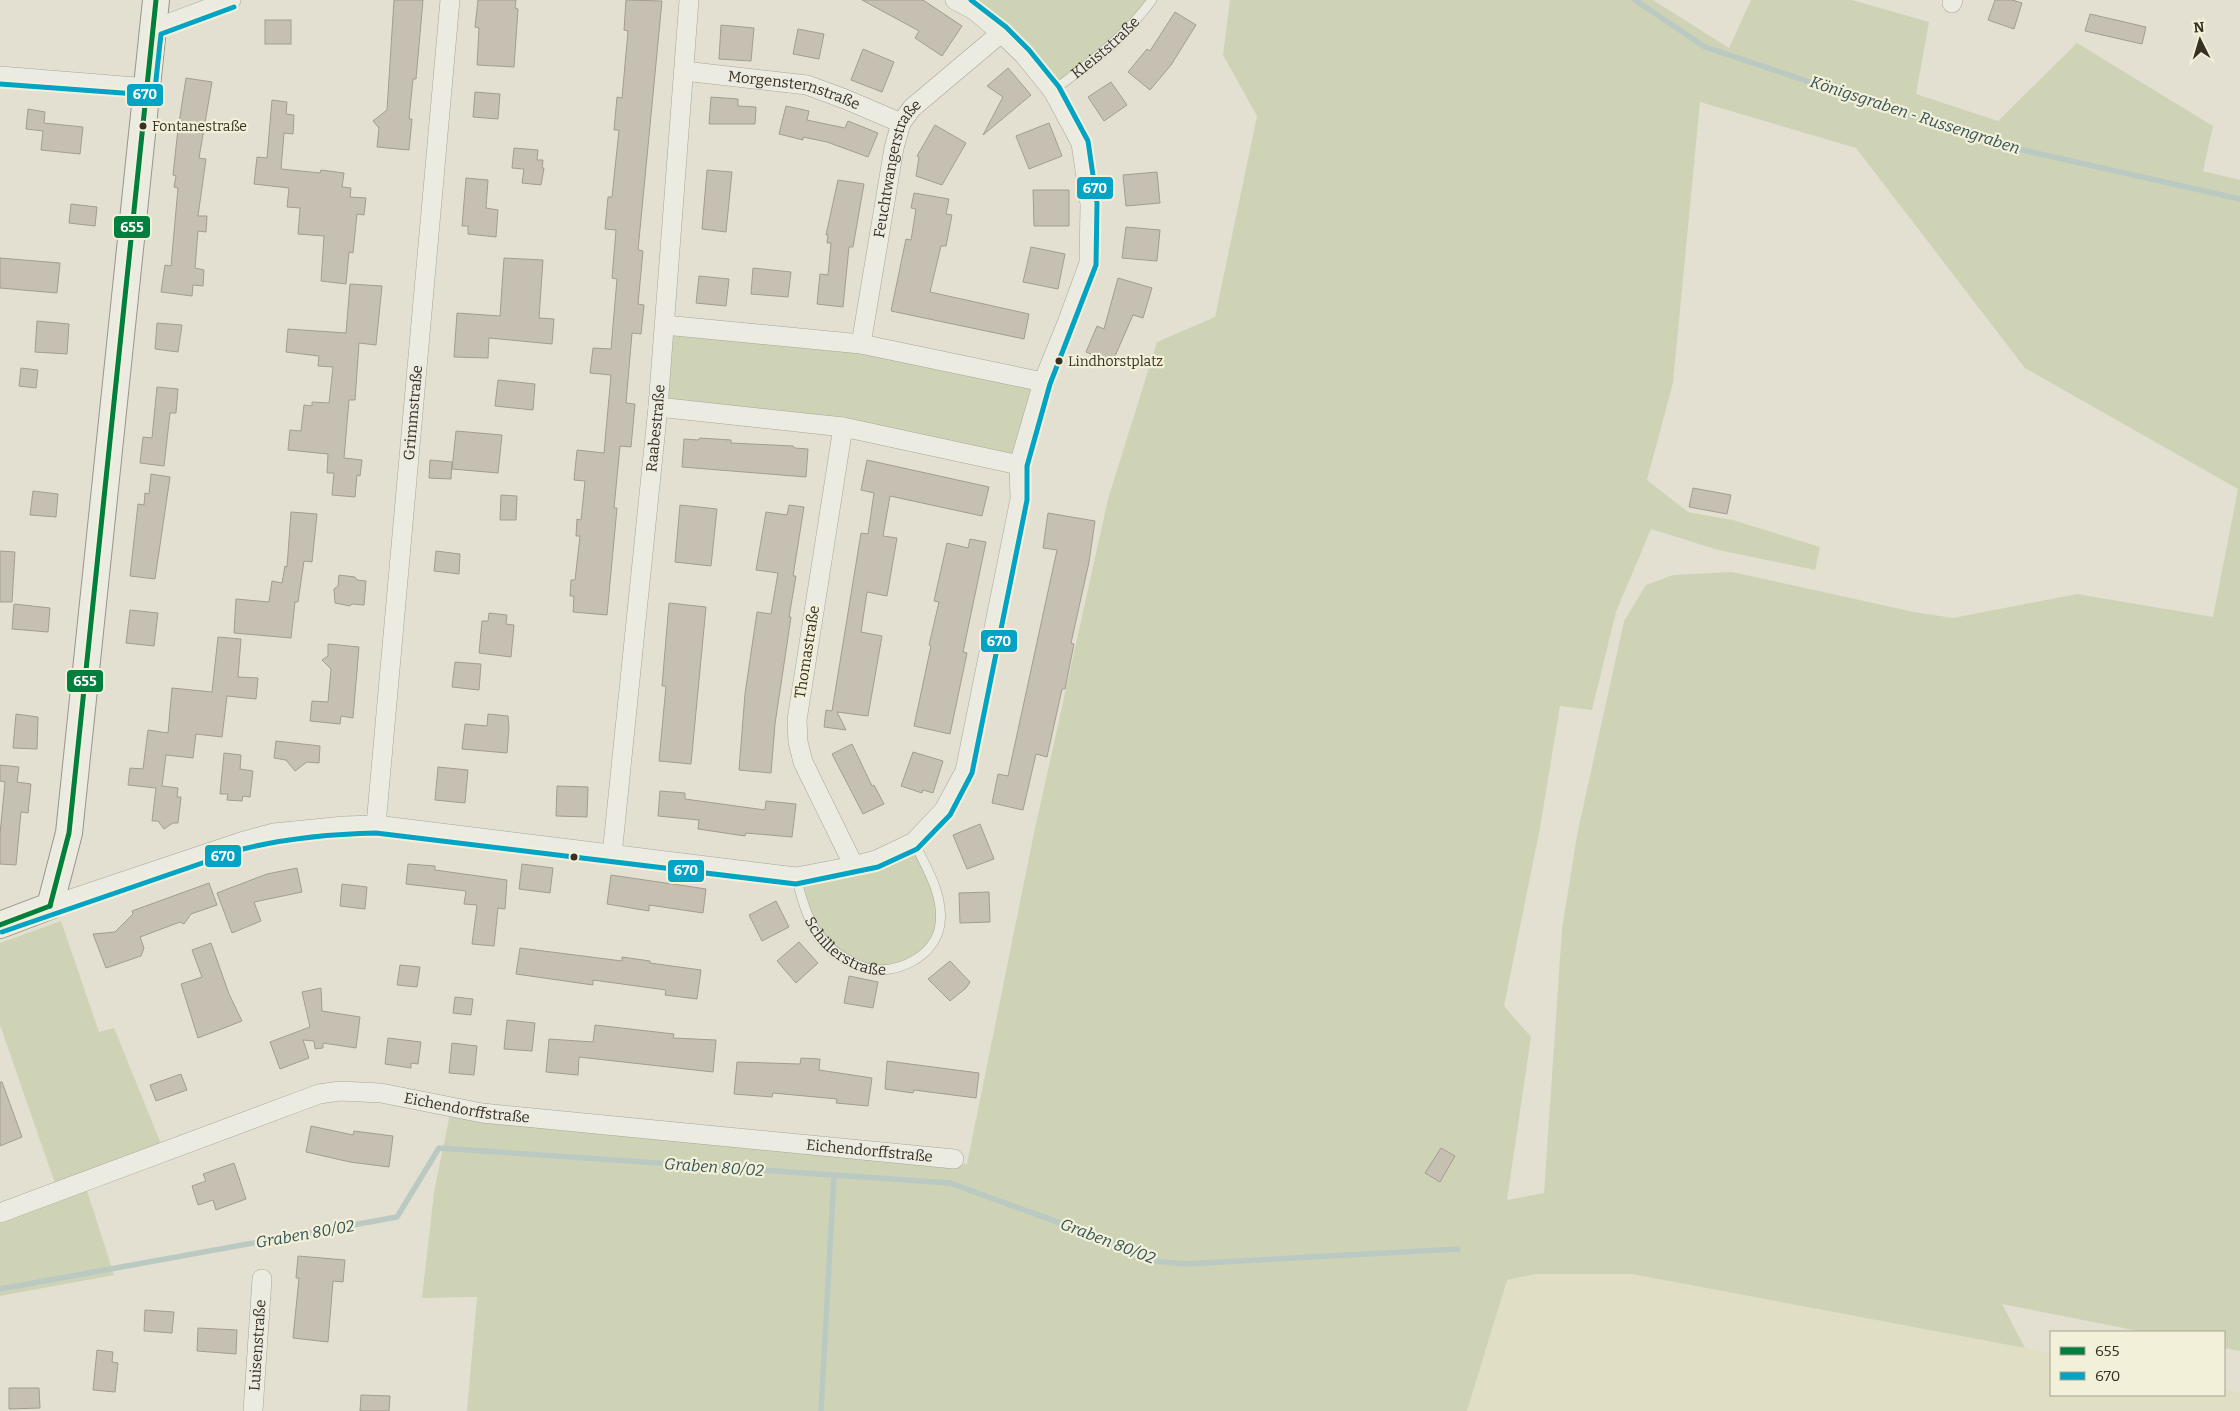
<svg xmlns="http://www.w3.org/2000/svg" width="2240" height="1411" viewBox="0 0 2240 1411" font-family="Bitter,serif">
<rect width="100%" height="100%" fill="#e3e0d1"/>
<!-- farmland -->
<polygon fill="#e1dfc3" points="1536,1274 1632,1274 2025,1348 2051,1354 2051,1395 2224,1395 2224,1389 2240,1393 2240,1411 1467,1411 1507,1279"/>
<!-- green -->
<g fill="#ced3b6" fill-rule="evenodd">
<polygon points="961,0 1150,0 1135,20 1052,87"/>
<path d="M1230 0H1653L1729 48 1751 0H1852L1929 22 1916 94 1998 121 2077 43 2213 126 2203 171 2240 180V1351L2224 1348V1332H2144L2002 1304 2025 1348 1632 1274H1536L1507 1280 1467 1411H467L477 1297 422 1298 434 1192 450 1114 766 1148 967 1164 1034 833 1108 499 1157 342 1215 317 1257 116 1223 55ZM1700 102 1856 148 2025 368 2238 489 2213 617 2077 594 1953 618 1914 612 1732 572 1673 575 1646 585 1624 621 1577 835 1562 929 1544 1193 1507 1200 1531 1037 1504 1006 1540 828 1560 706 1592 710 1616 612 1651 529 1718 550 1815 570 1820 547 1733 520 1688 512 1647 480 1673 383Z"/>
<polygon points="667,328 856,345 1040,383 1017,462 661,405"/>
<path d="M913 845C923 868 943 898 938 924 937 935 929 942 922 949 891 984 846 961 820 932 811 922 804 893 798 879Z"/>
<polygon points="61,921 99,1032 114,1028 164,1151 84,1181 114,1275 0,1296 0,1213 58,1192 0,1025 0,943"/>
</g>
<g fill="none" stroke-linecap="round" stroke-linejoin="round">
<!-- stream -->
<g stroke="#bbc9c3" stroke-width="5.5">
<polyline points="1635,0 1705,47 1996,144 2240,199"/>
<polyline points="0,1289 397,1217 439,1148 950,1183 1126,1247 1154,1261 1184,1264 1458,1249"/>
<polyline points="821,1411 834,1175"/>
</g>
</g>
<!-- building -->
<g fill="#c6c0b2" stroke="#a39d91">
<polygon points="394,0 423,0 416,79 413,79 409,119 412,119 409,150 377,147 379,128 373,121 387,110"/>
<polygon points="478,0 516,0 515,8 518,9 514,67 477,65 479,28 475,27"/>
<polygon points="626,0 662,1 638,250 643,251 638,304 644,305 641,334 632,333 626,403 635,404 631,447 620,446 614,508 617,508 607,615 573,612 574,596 570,596 571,580 575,580 580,536 576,536 577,519 581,520 585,481 574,480 577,450 604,453 611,375 590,373 593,348 611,349 617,279 612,278 616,230 605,229 608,197 612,197 619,130 614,130 617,97 622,98 628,31 624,30"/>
<polygon points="862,0 923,0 962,26 942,56 915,38 919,31"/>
<polygon points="1995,0 2012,0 2022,3 2014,29 1988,20"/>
<polygon points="1175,12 1196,25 1171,65 1150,90 1128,72 1147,49 1150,51"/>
<polygon points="2090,14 2146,27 2142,44 2085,31"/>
<rect x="265" y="20" width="26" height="24"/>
<polygon points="721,25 754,28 751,61 719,59"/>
<polygon points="798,29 824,34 819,59 793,54"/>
<polygon points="863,49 894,62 882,92 851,80"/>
<polygon points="1008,68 1031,95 983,135 1003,97 987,86"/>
<polygon points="186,78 212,82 199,158 206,159 198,216 207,216 206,232 198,231 195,268 204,270 203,286 193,285 192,296 161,292 165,265 171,266 178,188 174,187 176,176 173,175 178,129"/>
<polygon points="1111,82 1127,105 1104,121 1088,97"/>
<polygon points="475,92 500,94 498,119 473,117"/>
<polygon points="711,97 738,99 738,106 756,107 755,124 709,124"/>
<polygon points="272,100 287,102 286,114 294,115 293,134 284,133 281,169 320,173 321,170 344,173 342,187 351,188 350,197 366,198 364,215 357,214 353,253 349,252 346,284 321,281 324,236 298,234 300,208 287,207 289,188 254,184 257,157 267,158"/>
<polygon points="786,106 809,111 807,120 845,128 848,121 878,133 868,157 827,142 803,137 803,140 779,134"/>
<polygon points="28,109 45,112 44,123 83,127 80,154 41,150 43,131 26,129"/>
<polygon points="1049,123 1062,156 1029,169 1016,136"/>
<polygon points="935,125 966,143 942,185 916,176 919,157 917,156"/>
<polygon points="514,148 538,150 537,160 543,160 542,168 544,168 541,185 522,183 524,169 512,168"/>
<polygon points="707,170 732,172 726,232 702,229"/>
<polygon points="1157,172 1160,203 1126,206 1123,175"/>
<polygon points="466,178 488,180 486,208 498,210 496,237 468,234 468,226 462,226"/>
<polygon points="838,180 864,184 853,247 849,247 843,307 817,304 820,274 828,275 831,243 827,243 828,235 826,235"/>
<polygon points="1033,190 1069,190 1069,226 1034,226"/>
<polygon points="914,193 949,199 946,214 952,215 946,246 941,246 930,292 1029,314 1024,339 891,311 906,239 911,240 916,209 911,208"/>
<polygon points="71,204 97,207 95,226 69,223"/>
<polygon points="1126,227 1160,230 1157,261 1122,258"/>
<polygon points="1031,247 1065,254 1058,289 1023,282"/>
<polygon points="0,258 60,263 57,293 0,288"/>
<polygon points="504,258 543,260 539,318 554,319 552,344 489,338 488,358 454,357 457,313 500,316"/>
<polygon points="753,268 791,272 788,297 751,294"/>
<polygon points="699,276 729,279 726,306 696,303"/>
<polygon points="1118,278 1152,288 1143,318 1133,315 1112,363 1086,352 1097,326 1104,329"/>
<polygon points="350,284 382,286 376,345 359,343 355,400 349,400 344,458 362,460 360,476 357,475 355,497 332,495 334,473 327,473 328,454 288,450 290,430 301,431 304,405 312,406 312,402 329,403 333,367 318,366 319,356 286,352 288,329 346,333"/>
<polygon points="37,321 69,324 67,354 35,352"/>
<polygon points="157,323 182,325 178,352 155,349"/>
<polygon points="21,368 38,370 36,388 19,386"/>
<polygon points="498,380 535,384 533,410 495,406"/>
<polygon points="157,387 178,389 176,413 170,413 164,466 140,463 143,437 152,438"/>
<polygon points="456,431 502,435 498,473 452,469"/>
<polygon points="700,438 731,440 731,443 793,446 795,448 808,449 806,477 682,467 684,439 698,440"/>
<polygon points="430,460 452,462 451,479 429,478"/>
<polygon points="867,460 989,487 982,516 890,496 883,536 897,538 887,596 867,592 861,632 882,636 868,716 837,712 846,730 824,727 826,710 832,711 861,533 868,534 874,493 861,490"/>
<polygon points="151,474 170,477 155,579 130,576 138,504 144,505 145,493 149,494"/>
<polygon points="1693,488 1731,495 1727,514 1689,507"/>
<polygon points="33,491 58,494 56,517 30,515"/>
<polygon points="501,495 517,496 516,520 500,520"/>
<polygon points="680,505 717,509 711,566 675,562"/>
<polygon points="789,505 804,507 793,576 796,576 789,617 791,617 775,724 771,773 739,770 745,694 757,612 771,614 778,573 756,570 766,512 787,515"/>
<polygon points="291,512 317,514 312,562 304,561 298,602 295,602 291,638 234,633 236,599 269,602 272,581 282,583 285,566 287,567"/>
<polygon points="1048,513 1095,521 1089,562 1071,643 1074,644 1065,689 1062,689 1047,757 1036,754 1023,810 992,803 998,774 1008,776 1057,550 1043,548"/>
<polygon points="970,539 986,542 963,652 967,653 950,734 914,726 931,646 929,645 939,602 934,601 947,543 968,548"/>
<polygon points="0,551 15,552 12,602 0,602"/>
<polygon points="436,551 460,554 459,574 434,571"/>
<polygon points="339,575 355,577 357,580 366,581 364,605 352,604 350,606 335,603 334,589 338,586"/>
<polygon points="669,603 706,607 691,764 659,761 666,686 662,686"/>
<polygon points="14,604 50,608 48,632 12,629"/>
<polygon points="130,610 158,613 154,646 126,643"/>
<polygon points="489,613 507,615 506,624 514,625 511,657 479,653 482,621 488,621"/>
<polygon points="218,637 241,639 238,677 258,678 256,699 227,696 222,737 196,734 193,758 166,755 162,786 178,788 177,797 181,797 178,823 173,823 164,829 158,821 152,821 156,788 128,785 130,768 143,769 148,730 168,733 172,688 212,692"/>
<polygon points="328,644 359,647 353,718 341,716 340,724 310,721 312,701 328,702 331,669 322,660 328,656"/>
<polygon points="455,662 481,664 479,690 452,687"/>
<polygon points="16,714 38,717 37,749 13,748"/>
<polygon points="488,714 508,716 509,728 507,753 462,749 465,724 487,726"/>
<polygon points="276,741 320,746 319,763 307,762 295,771 286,760 274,758"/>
<polygon points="852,744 872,786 874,785 884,804 863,814 832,754"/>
<polygon points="913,752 943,761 933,793 923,790 922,793 901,786"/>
<polygon points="224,753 241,755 240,769 253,771 250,797 243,796 242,801 227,800 228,794 220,794"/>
<polygon points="0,765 19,767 17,782 31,784 28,813 21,812 16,865 0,864 0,834 5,782 0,781"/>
<polygon points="438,767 468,770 465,803 435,800"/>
<polygon points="557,786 588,787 587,817 556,816"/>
<polygon points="660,791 685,793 685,799 765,810 766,801 796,804 792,837 746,833 745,836 698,829 699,820 658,816"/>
<polygon points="980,824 994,859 967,869 953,835"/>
<polygon points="408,864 435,866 435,870 507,880 505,909 498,908 494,946 472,944 477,905 464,904 466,891 406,884"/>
<polygon points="522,864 553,868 550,893 519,889"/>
<polygon points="297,868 302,892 254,902 261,921 232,933 217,893 267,874"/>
<polygon points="611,875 706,889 703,913 649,905 649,911 607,904"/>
<polygon points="209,883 217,905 191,914 184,924 180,922 140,937 144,948 141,956 106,968 93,934 115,932 133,914 132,911"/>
<polygon points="342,884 367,887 365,909 340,906"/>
<polygon points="989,892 990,922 960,923 959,893"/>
<polygon points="776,901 789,927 762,941 749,915"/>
<polygon points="799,942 818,963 796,983 777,961"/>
<polygon points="211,943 229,994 242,1021 198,1038 181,984 202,977 192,950"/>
<polygon points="520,948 622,961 622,957 650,961 650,963 701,970 697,999 665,995 666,990 593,980 593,985 516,974"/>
<polygon points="950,961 970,982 966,988 950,1001 928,979"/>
<polygon points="400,965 420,967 417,987 397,985"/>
<polygon points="849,976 878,982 873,1008 844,1003"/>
<polygon points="321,988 322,1011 360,1017 356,1048 323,1043 323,1048 315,1049 314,1041 303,1040 309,1058 280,1069 270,1042 310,1027 302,992"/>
<polygon points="455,997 473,999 471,1015 453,1013"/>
<polygon points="507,1020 535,1023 532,1051 504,1049"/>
<polygon points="595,1025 674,1034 673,1038 716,1040 713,1072 579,1057 578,1075 546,1072 549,1039 593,1042"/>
<polygon points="388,1038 421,1042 418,1064 411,1063 411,1068 385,1064"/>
<polygon points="452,1043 477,1046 474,1075 449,1073"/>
<polygon points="801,1058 820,1059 819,1070 872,1078 868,1106 836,1103 837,1099 773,1093 772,1097 734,1094 737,1062 800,1064"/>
<polygon points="887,1061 979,1073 976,1098 914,1090 913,1093 885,1089"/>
<polygon points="181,1074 187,1090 156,1101 150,1085"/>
<polygon points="0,1082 2,1082 22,1137 0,1146"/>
<polygon points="311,1126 353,1135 354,1131 393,1136 389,1167 350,1162 306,1152"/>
<polygon points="1441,1148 1455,1156 1440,1182 1425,1173"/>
<polygon points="234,1163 246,1199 216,1210 213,1200 198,1205 192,1186 206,1181 203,1174"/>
<polygon points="298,1256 345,1260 343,1282 333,1281 328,1342 293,1338 299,1278 296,1278"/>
<polygon points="145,1310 174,1312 172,1333 144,1331"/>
<polygon points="198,1328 237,1330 236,1354 197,1351"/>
<polygon points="97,1350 113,1352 112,1362 118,1363 115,1392 93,1390"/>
<polygon points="9,1388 39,1388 40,1408 9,1409"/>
<polygon points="361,1395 390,1396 389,1411 360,1411"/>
</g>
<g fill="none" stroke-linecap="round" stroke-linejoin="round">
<!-- lane casing -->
<g stroke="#a9a599" stroke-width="10">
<g id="lane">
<path id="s1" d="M1053 91C1090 62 1124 38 1152 0"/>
<path id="s2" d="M796 877C802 900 808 924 825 942 835 953 852 964 867 968 896 976 936 956 940 924 944 895 926 867 914 842"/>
</g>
</g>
<!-- street casing -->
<g stroke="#a9a599" stroke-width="20">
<g id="street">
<polyline points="1952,3 1953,0"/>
<polyline points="154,29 231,0"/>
<path id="s3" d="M684 71 807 85 845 99 901 123"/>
<polyline points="0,76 148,88"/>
<polyline points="665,325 861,344 1043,382"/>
<path id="s4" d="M861 344 894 148 901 123 912 108 1001 33"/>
<polyline points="658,407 843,427 1019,465"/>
<polyline points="843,427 797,720 798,742 803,762 854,866"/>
<path id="s5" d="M376 825 450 0"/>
<path id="s6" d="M612 855 658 407 689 0"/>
<polyline points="50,906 241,842 274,833 344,826 376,825 796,877 854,866 876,860 914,842 944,810 965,771 1020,499 1019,465 1043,382 1067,323 1089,263 1090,204 1081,143 1053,91 1024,55 1001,33 974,10 955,0"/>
<path id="s7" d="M0 1213 319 1094 340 1091 381 1093 482 1113 954 1159"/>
<path id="s8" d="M253 1411 262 1279"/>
</g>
</g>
<!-- secondary casing -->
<g stroke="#98958a" stroke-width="28">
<polyline id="secondary" points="0,925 50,906 69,833 156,0"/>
</g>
<!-- lane -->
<use href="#lane" stroke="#ecebe2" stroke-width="9"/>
<!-- street -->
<use href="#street" stroke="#ecebe2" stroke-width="19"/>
<!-- secondary -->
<use href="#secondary" stroke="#ecebe2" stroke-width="26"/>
<!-- bus-1 casing -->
<g stroke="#f3f0d9" stroke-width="9">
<g id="bus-1">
<polyline points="50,906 69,833 156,0"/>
<polyline points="0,925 50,906"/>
</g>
</g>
<!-- bus-2 casing -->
<g stroke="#f3f0d9" stroke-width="9">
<g id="bus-2">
<polyline points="0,84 150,95 155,89 161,34 234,7"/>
<path d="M2 932 243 849C287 838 331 834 376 833L796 884 878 867 917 849 950 815 972 773 1027 500V466L1050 384 1096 265 1097 203 1088 141 1059 87 1029 50 1006 27 971 0"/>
</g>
</g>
<!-- bus-1 -->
<use href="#bus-1" stroke="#007f3e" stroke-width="5"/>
<!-- bus-2 -->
<use href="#bus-2" stroke="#03a3c5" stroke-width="5"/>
</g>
<!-- markers -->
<g fill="#383022" stroke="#f3f0d9" stroke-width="2">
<circle cx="143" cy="126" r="4.5"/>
<circle cx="1059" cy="361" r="4.5"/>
<circle cx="574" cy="857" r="4.5"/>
</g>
<g text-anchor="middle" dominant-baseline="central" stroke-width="4.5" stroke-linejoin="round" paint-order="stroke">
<!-- bus labels -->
<g font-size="14" fill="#383022" stroke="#f3f0d9" text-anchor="start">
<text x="152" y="126">Fontanestraße</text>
<text x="1068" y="361">Lindhorstplatz</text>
</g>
<!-- street labels -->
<g font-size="15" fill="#383022" stroke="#f3f0d9">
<text stroke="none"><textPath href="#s1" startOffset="68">Kleiststraße</textPath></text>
<text stroke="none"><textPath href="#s3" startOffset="112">Morgensternstraße</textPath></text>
<text stroke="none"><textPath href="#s4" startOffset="180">Feuchtwangerstraße</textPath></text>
<text stroke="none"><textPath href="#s5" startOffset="414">Grimmstraße</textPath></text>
<text stroke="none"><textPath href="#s6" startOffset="429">Raabestraße</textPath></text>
<text transform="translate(807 652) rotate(-81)">Thomastraße</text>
<text stroke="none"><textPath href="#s2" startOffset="92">Schillerstraße</textPath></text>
<text stroke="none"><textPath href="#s7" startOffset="490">Eichendorffstraße</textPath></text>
<text stroke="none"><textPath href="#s7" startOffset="895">Eichendorffstraße</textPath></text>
<text stroke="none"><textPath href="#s8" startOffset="66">Luisenstraße</textPath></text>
</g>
<!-- water labels -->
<g font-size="16" font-style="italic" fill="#335256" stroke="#f3f0d9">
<text transform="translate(1915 115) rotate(18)">Königsgraben - Russengraben</text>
<text transform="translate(714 1167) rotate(4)">Graben 80/02</text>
<text transform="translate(305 1234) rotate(-10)">Graben 80/02</text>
<text transform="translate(1108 1241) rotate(21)">Graben 80/02</text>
</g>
</g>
<g stroke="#f3f0d9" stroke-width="2">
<rect x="126" y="83" width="38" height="24" rx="5" fill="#03a3c5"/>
<rect x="1076" y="176" width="38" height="24" rx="5" fill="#03a3c5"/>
<rect x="113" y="215" width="38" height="24" rx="5" fill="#007f3e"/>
<rect x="980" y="629" width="38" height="24" rx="5" fill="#03a3c5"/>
<rect x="66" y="669" width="38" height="24" rx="5" fill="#007f3e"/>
<rect x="204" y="844" width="38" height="24" rx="5" fill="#03a3c5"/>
<rect x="667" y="859" width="38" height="24" rx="5" fill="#03a3c5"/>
</g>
<g font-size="14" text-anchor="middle" font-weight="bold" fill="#fff">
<text x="145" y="99">670</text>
<text x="1095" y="193">670</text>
<text x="132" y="232">655</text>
<text x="999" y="646">670</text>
<text x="85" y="686">655</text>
<text x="223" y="861">670</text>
<text x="686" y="875">670</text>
</g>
<!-- legend -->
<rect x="2050" y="1331" width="175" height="65" fill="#f3f0d9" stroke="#a8a390"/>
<rect x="2060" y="1347" width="25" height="8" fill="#007f3e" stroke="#a8a390"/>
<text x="2095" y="1356" font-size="15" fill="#383022">655</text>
<rect x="2060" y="1372" width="25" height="8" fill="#03a3c5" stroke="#a8a390"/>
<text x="2095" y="1381" font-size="15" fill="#383022">670</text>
<!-- north arrow -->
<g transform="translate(2200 40) rotate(355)" stroke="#f3f0d9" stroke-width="4" paint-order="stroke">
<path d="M0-4L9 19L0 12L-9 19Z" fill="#383022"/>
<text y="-8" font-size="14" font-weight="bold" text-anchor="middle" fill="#383022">N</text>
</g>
</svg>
